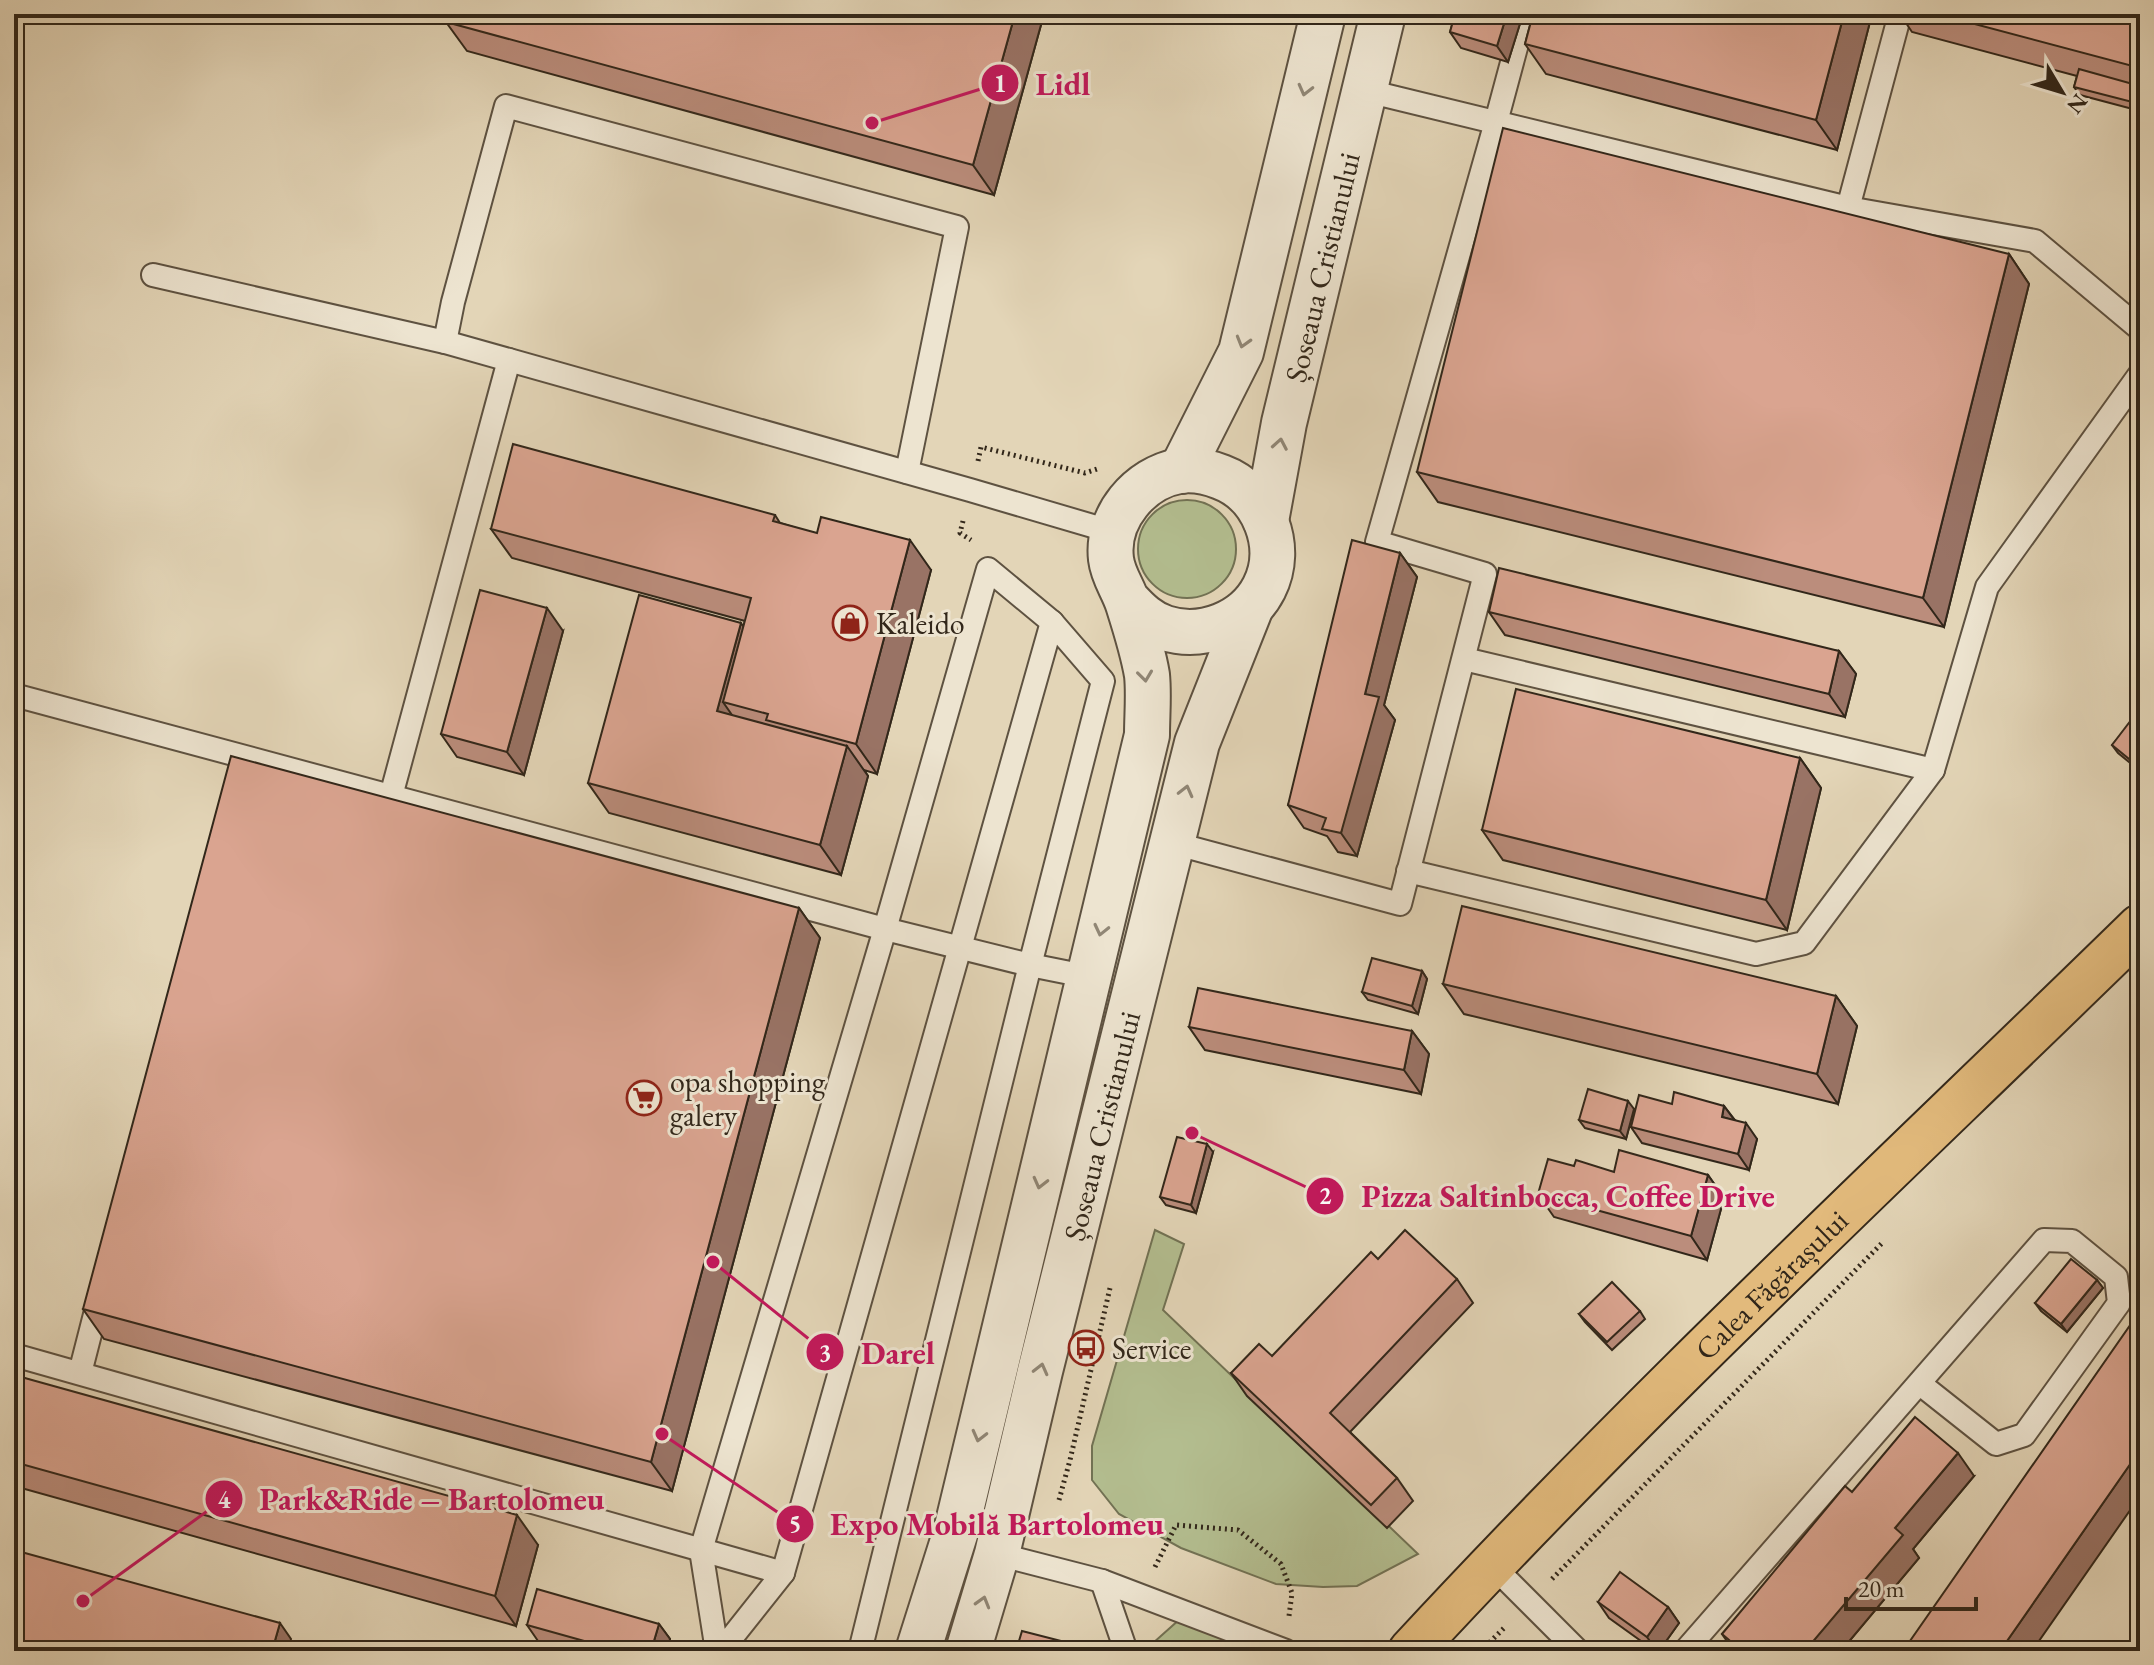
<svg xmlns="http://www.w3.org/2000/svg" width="2154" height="1665" viewBox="0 0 2154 1665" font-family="'EB Garamond',serif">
<rect width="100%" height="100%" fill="#e3d5b7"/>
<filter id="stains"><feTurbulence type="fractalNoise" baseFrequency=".0025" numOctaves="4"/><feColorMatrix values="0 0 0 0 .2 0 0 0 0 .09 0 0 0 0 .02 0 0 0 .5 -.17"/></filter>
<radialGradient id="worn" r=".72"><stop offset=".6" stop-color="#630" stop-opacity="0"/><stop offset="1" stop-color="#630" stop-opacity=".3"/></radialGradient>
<!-- green -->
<g fill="#b3bd8f" stroke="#727254" stroke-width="2">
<circle cx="1187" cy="549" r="49"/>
<polygon points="1155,1230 1184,1244 1163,1310 1418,1554 1357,1586 1323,1587 1276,1584 1181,1548 1119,1514 1092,1480 1092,1446"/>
<polygon points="1180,1619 1251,1651 1156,1651 1153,1643"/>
</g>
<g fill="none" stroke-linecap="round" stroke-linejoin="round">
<!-- service casing -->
<g stroke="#5e5241" stroke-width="26">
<g id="service">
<polyline points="1363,90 1848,208 2035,241 2140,329"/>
<polyline points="1848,208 1900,14"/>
<polyline points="153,275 445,342 970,490 1113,532"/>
<polyline points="445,342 453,302 506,106 957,227 907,472"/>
<polyline points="1464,659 1933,770"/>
<polyline points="14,695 885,929 1030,965 1090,977"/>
<polyline points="391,796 509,360"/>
<polyline points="1173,843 1400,904 1485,574 1377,542 1496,122 1525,14"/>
<polyline points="1408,871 1756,954 1804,943 1933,770 1987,587 2140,374"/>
<polyline points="14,1355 783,1573"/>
<polyline points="80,1373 100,1295"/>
<polyline points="997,1554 1102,1581 1286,1651"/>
<polyline points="1491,1564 1578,1651"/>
<polyline points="1102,1581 1126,1651"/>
<polyline points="717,1651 701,1550 885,929 988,569 1052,622 783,1573 721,1651"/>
<polyline points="860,1651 1030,965 1103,681 1052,622"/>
<polyline points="1685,1651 2044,1240 2072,1241 2116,1277 2119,1303 2024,1435 1996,1444 1919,1383"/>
</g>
</g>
<!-- tertiary casing -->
<g stroke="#5e5241" stroke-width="48">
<g id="tertiary">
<polyline points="1181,471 1241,352 1323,14"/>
<path id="s1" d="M1266 521 1284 423 1383 14"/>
<path d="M918 1651 956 1531 1147 735C1147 716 1149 694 1147 675 1143 651 1135 626 1128 604 1123 588 1113 576 1111 559 1106 517 1140 478 1179 471 1193 469 1208 472 1221 477 1264 493 1285 547 1264 588 1246 623 1202 640 1165 628 1149 623 1138 612 1127 600"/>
<path id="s2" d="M968 1651 997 1554 1040 1371 1197 743 1251 607"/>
</g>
</g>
<!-- primary casing -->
<g stroke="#32271a" stroke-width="48">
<g id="primary">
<path id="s3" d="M1411 1651C1643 1400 1895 1166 2140 927"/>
</g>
</g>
<!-- path -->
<g stroke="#32271a" stroke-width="5" stroke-dasharray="2 4" stroke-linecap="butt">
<polyline points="978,461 981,447 1085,473 1097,469"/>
<polyline points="963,521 960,533 971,540"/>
<polyline points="1059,1500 1070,1460 1110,1288"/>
<polyline points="1155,1567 1176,1525 1238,1530 1281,1564 1292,1593 1289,1616"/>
<polyline points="1552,1579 1884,1241"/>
<polyline points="1481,1651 1506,1626"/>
</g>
<!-- service -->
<use href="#service" stroke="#ede4d0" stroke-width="22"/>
<!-- tertiary -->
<use href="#tertiary" stroke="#ede4d0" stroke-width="44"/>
<!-- primary -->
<use href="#primary" stroke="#e2ba7c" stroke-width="44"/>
</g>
<!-- wall -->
<g fill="#bb8d7c" stroke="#32271a" stroke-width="2">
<polygon points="448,14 1044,14 994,195 467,51 446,22"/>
<polygon points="1455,14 1523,14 1508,62 1461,48 1450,32"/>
<polygon points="1533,14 1872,14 1837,150 1546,74 1525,44"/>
<polygon points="1900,14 2140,14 2140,111 2080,95 2074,87 2077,76 1912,32"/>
<polygon points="2009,254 2029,284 1944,627 1438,502 1417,472"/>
<polygon points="775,515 780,523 931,570 877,774 864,770 868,776 841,875 609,813 588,783 743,627 745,621 512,558 491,529"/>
<polygon points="1400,553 1417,577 1384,705 1395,720 1357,856 1338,852 1327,836 1304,828 1288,805"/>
<polygon points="1489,612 1839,651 1856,674 1845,717 1505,635"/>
<polygon points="563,631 524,775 457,757 441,734"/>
<polygon points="2140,713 2140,771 2118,753 2112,745"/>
<polygon points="1800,758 1821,788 1787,930 1503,860 1482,830"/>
<polygon points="799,908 820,938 672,1491 104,1339 83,1309"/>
<polygon points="1422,971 1427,979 1418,1014 1368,1000 1362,992"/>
<polygon points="1443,984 1836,996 1857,1026 1838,1104 1464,1014"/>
<polygon points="1189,1027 1412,1031 1429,1054 1421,1094 1205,1050"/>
<polygon points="1672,1104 1724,1106 1735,1120 1757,1139 1749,1170 1642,1143 1631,1127"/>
<polygon points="1634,1109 1626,1139 1585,1128 1579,1120"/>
<polygon points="1213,1152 1196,1213 1166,1205 1160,1197"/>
<polygon points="1574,1166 1614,1172 1708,1175 1724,1198 1707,1260 1554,1217 1538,1194"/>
<polygon points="1457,1279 1473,1303 1350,1432 1397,1478 1413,1501 1387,1528 1247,1396 1231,1373"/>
<polygon points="2097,1280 2103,1288 2067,1332 2041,1311 2035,1303"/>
<polygon points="1640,1311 1645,1319 1612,1350 1585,1322 1579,1314"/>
<polygon points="14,1375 538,1545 516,1626 14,1486"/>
<polygon points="1974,1476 1913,1549 1919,1558 1841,1651 1734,1651 1722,1634 1852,1492"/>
<polygon points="1598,1602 1668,1607 1679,1623 1659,1651 1655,1651 1609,1618"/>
<polygon points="659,1624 670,1639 667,1651 575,1651 538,1641 527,1625"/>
</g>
<!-- shaded-wall -->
<g fill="#997365" stroke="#32271a" stroke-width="2">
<polygon points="1015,14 1044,14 994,195 973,165"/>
<polygon points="1507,14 1523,14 1508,62 1497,46"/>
<polygon points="1844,14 1872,14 1837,150 1816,120"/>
<polygon points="2009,254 2029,284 1944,627 1923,598"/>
<polygon points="910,540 931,570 877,774 856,744"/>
<polygon points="1400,553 1417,577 1384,705 1395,720 1357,856 1341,833 1365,694"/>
<polygon points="547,608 563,631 524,775 507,752"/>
<polygon points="741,623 762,653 723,702 741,728 717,711"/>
<polygon points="1839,651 1856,674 1845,717 1829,694"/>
<polygon points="847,746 868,776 841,875 820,845"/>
<polygon points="2140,756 2140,771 2134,763"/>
<polygon points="1800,758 1821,788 1787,930 1766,900"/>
<polygon points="799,908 820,938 672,1491 651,1462"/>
<polygon points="1422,971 1427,979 1418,1014 1412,1006"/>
<polygon points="1836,996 1857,1026 1838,1104 1817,1074"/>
<polygon points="1412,1031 1429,1054 1421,1094 1404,1070"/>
<polygon points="1628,1101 1634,1109 1626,1139 1620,1131"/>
<polygon points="1724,1106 1735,1121 1722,1117"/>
<polygon points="1746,1123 1757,1139 1749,1170 1738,1154"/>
<polygon points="1207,1144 1213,1152 1196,1213 1191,1205"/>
<polygon points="1708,1175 1724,1198 1707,1260 1691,1236"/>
<polygon points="2097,1280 2103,1288 2067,1332 2061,1324"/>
<polygon points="2140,1450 2140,1496 2032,1651 2000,1651"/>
<polygon points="1958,1453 1974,1476 1913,1549 1919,1558 1841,1651 1805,1651 1895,1528"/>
<polygon points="517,1515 538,1545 516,1626 495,1596"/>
<polygon points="1668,1607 1679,1623 1659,1651 1657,1651 1647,1637"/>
<polygon points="280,1623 291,1639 288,1651 272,1651"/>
<polygon points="659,1624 670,1639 667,1651 651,1651"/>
</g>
<!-- building -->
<g fill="#daa490" stroke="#32271a" stroke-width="2">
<polygon points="448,14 1015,14 973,165 446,22"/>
<polygon points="1455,14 1507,14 1497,46 1450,32"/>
<polygon points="1533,14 1844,14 1816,120 1525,44"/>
<polygon points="1937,14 2140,14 2140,68"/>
<polygon points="2079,69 2140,86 2140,104 2074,87"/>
<polygon points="1503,128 2009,254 1923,598 1417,472"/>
<polygon points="513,444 775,515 773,521 817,533 821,517 910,540 856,744 766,720 768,714 723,702 751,598 491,529"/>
<polygon points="1352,540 1400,553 1365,694 1379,697 1341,833 1322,829 1326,818 1288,805"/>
<polygon points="1499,568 1839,651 1829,694 1489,612"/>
<polygon points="480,590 547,608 507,752 441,734"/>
<polygon points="639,595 741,623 717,711 847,746 820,845 588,783"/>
<polygon points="1516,689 1800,758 1766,900 1482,830"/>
<polygon points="2138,711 2140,713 2140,756 2134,763 2112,745"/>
<polygon points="231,756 799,908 651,1462 83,1309"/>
<polygon points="1462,906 1836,996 1817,1074 1443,984"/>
<polygon points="1372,958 1422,971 1412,1006 1362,992"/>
<polygon points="1198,988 1412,1031 1404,1070 1189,1027"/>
<polygon points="1588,1089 1628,1101 1620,1131 1579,1120"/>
<polygon points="1674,1092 1724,1106 1722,1117 1746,1123 1738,1154 1631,1127 1639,1095 1672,1104"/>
<polygon points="1177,1137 1207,1144 1191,1205 1160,1197"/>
<polygon points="1619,1150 1708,1175 1691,1236 1538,1194 1548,1159 1574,1166 1576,1160 1614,1172"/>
<polygon points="1405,1230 1457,1279 1330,1413 1397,1478 1371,1505 1231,1373 1259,1344 1272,1356 1371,1252 1378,1259"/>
<polygon points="2071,1259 2097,1280 2061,1324 2035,1303"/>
<polygon points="1612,1282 1640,1311 1607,1342 1579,1314"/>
<polygon points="2140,1311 2140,1450 2000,1651 1903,1651"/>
<polygon points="14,1375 517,1515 495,1596 14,1462"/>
<polygon points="1915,1417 1958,1453 1895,1528 1903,1535 1805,1651 1742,1651 1722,1634 1845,1486 1852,1492"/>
<polygon points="14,1550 280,1623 272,1651 14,1651"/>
<polygon points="1620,1572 1668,1607 1647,1637 1598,1602"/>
<polygon points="537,1589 659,1624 651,1651 620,1651 527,1625"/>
<polygon points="1022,1631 1100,1651 1016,1651"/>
</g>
<!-- one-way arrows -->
<defs><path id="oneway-chevron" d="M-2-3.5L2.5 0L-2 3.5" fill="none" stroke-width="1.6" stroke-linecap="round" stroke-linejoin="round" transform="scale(2)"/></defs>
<g stroke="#908675">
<use href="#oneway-chevron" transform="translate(1305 90) rotate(104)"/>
<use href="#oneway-chevron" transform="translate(1243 342) rotate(106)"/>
<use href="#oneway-chevron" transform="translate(1280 444) rotate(-80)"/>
<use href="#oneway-chevron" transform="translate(1145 676) rotate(83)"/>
<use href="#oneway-chevron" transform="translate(1186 791) rotate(-76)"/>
<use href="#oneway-chevron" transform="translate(1101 930) rotate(103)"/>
<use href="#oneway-chevron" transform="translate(1040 1183) rotate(104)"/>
<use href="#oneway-chevron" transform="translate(1041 1369) rotate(-76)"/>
<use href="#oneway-chevron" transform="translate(979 1436) rotate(104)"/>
<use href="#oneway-chevron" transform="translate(983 1602) rotate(-74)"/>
</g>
<!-- icons -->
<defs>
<g id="shop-ring" transform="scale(1.8)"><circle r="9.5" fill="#ede4d0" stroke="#8f2418" stroke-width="1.5"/><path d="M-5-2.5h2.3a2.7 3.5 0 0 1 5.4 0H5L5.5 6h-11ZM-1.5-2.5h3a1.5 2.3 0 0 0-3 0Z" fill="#8f2418"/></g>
<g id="supermarket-ring" transform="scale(1.8)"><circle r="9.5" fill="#ede4d0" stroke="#8f2418" stroke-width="1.5"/><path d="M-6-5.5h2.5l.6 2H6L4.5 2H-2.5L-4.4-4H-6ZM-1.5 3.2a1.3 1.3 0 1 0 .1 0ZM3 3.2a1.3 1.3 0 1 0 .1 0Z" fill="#8f2418"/></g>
<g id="bus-ring" transform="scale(1.8)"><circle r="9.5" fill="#ede4d0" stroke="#8f2418" stroke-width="1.5"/><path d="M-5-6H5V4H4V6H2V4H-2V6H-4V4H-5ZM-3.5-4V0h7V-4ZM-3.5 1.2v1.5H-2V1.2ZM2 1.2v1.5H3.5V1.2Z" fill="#8f2418"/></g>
</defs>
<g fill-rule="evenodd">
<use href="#shop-ring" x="850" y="623"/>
<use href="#supermarket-ring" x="644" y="1098"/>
<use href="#bus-ring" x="1086" y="1348"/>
</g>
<g text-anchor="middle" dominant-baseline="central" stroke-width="6" stroke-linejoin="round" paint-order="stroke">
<!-- street labels -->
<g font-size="30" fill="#32271a" stroke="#ede4d0">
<text stroke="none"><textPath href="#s1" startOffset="260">Șoseaua Cristianului</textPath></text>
<text stroke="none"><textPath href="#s2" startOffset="542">Șoseaua Cristianului</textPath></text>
<text stroke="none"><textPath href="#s3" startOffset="514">Calea Făgărașului</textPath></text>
</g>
<!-- poi labels -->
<g font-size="30" fill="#32271a" stroke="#ede4d0" text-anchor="start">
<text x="876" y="623">Kaleido</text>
<text x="670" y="1081">opa shopping<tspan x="670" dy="34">galery</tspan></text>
<text x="1112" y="1348">Service</text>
</g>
</g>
<!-- callouts -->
<path fill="none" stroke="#c2185b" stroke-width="3" d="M872 123L1000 83M1192 1133L1325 1196M713 1262L825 1352M83 1601L224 1499M662 1434L795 1524"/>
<g fill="#c2185b" stroke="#ede4d0" stroke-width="3">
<circle cx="872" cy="123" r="8"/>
<circle cx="1192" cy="1133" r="8"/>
<circle cx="713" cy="1262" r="8"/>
<circle cx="83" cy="1601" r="8"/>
<circle cx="662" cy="1434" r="8"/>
<circle cx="1000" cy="83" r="20"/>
<circle cx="1325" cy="1196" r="20"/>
<circle cx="825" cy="1352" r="20"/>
<circle cx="224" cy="1499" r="20"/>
<circle cx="795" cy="1524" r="20"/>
</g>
<g font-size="24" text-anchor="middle" font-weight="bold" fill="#fff">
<text x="1000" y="92">1</text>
<text x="1325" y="1204">2</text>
<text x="825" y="1361">3</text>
<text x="224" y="1508">4</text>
<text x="795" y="1532">5</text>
</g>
<g font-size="32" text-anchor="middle" font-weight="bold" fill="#c2185b" stroke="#ede4d0" stroke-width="6" stroke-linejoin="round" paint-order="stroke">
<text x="1063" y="95">Lidl</text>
<text x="1568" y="1207">Pizza Saltinbocca, Coffee Drive</text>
<text x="898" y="1364">Darel</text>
<text x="432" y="1510">Park&amp;Ride – Bartolomeu</text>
<text x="997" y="1535">Expo Mobilă Bartolomeu</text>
</g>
<!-- margin -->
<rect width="2154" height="1665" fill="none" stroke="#e3d5b7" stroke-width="48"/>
<rect x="16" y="16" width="2122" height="1633" fill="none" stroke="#32271a" stroke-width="4"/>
<rect x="24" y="24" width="2106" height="1617" fill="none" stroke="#32271a" stroke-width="2"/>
<!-- north arrow -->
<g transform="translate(2062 92) rotate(128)" stroke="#ede4d0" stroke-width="6" paint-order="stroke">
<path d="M0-6L14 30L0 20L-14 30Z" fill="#32271a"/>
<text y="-12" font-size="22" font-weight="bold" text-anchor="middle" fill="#32271a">N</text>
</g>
<!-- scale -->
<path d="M1846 1597v12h130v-12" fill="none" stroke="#32271a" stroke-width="4"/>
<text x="1858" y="1597" font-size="24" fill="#32271a" stroke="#ede4d0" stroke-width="6" paint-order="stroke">20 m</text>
<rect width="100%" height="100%" filter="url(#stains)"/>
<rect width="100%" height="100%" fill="url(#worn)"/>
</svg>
